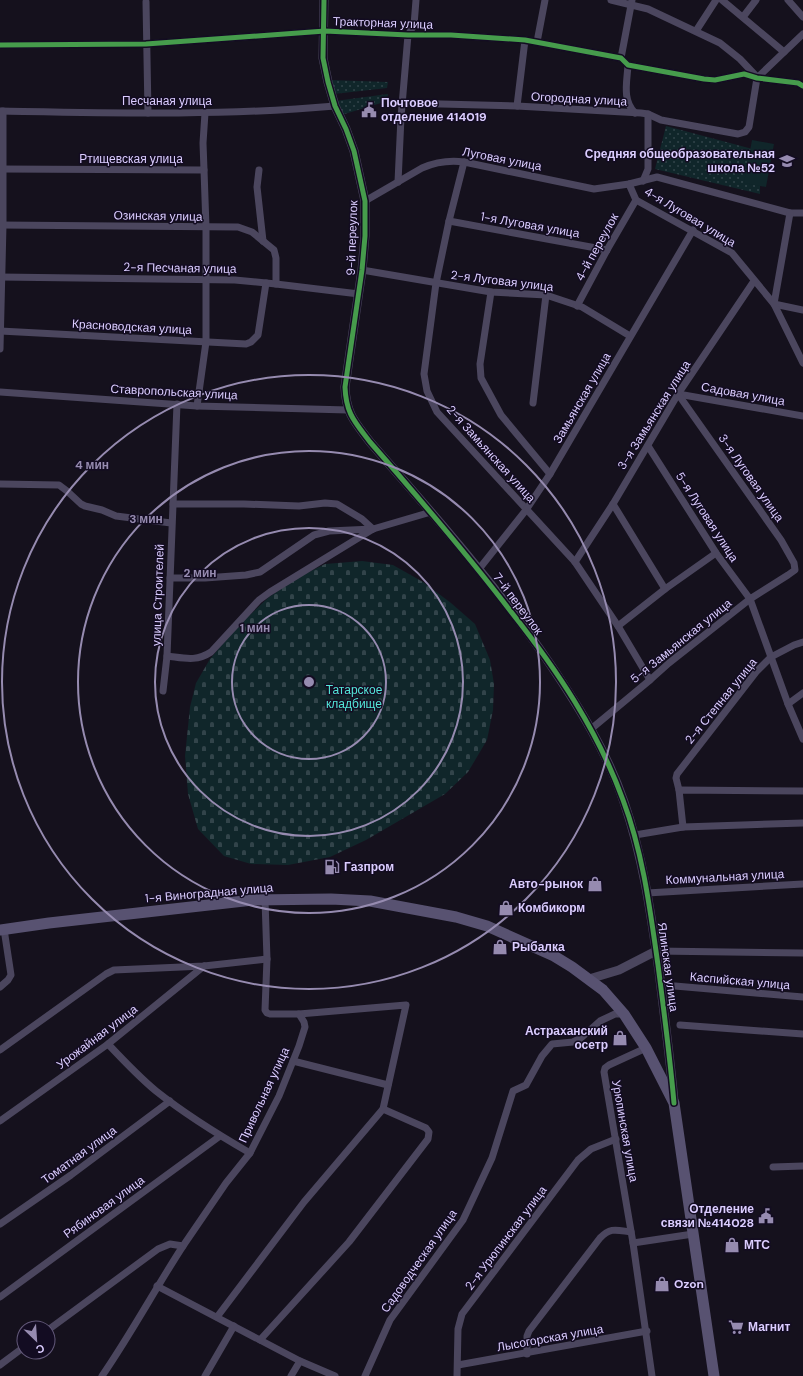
<svg xmlns="http://www.w3.org/2000/svg" width="803" height="1376" viewBox="0 0 803 1376" font-family="'DM Sans',sans-serif">
<defs>
<pattern id="grass-dots" width="8" height="8" patternUnits="userSpaceOnUse"><rect width="8" height="8" fill="#10262a"/><path d="M2 2h.1M6 6h.1" fill="none" stroke="#32444a" stroke-width="1.8" stroke-linecap="round"/></pattern>
<pattern id="cemetery-stones" width="16" height="16" patternUnits="userSpaceOnUse"><rect width="16" height="16" fill="#10262a"/><path d="M2 7V4a2 2 0 0 1 4 0v3zM10 15v-3a2 2 0 0 1 4 0v3z" fill="#32444a"/></pattern>
</defs>
<rect width="100%" height="100%" fill="#15111d"/>
<!-- grass -->
<g fill="url(#grass-dots)">
<polygon points="330,80 388,82 387,88 334,94"/>
<polygon points="388,94 387,100 381,103 338,116 335,101"/>
<polygon points="666,126 760,151 760,194 655,169"/>
</g>
<!-- cemetery -->
<polygon fill="url(#cemetery-stones)" points="362,561 393,565 423,582 451,603 475,624 490,660 494,684 493,710 487,740 468,772 445,794 366,840 330,857 288,865 251,864 224,856 198,829 188,794 185,756 190,707 196,683 210,659 237,627 269,597 299,577 325,564"/>
<!-- pitch -->
<polygon fill="#10262a" points="752,140 774,144 766,187 744,183"/>
<g fill="none" stroke-linecap="round" stroke-linejoin="round">
<!-- minor -->
<g stroke="#4b465e" stroke-width="7">
<polyline points="611,0 648,9 720,43 740,59 757,77"/>
<polyline points="722,0 784,52"/>
<polyline points="788,0 803,17"/>
<polyline points="146,2 148,113"/>
<polyline points="743,17 756,0"/>
<polyline points="696,31 716,0"/>
<polyline points="537,42 545,0"/>
<polyline points="0,45 146,44 325,31 408,35 451,35 525,40 621,58 628,65 704,79 715,80 744,74 757,78 798,83 803,86"/>
<polyline points="621,58 632,0"/>
<path d="M628 65C627 82 622 100 635 113"/>
<polyline points="402,103 517,106 641,113 648,114 661,120 738,134 745,132 749,127 757,78 803,34"/>
<polyline points="517,106 525,40"/>
<path d="M0 111C111 113 223 116 335 106"/>
<polyline points="464,162 449,221 436,283 424,374 427,391 437,412 575,562 618,626 650,680"/>
<polyline points="0,169 204,170 203,143 205,113"/>
<polyline points="259,170 257,187 263,241"/>
<polyline points="643,181 648,169 648,114"/>
<polyline points="398,182 401,117 408,35 414,25 416,0"/>
<polyline points="629,184 636,200 732,253 774,304 803,310"/>
<path d="M365 201 422 168C436 162 449 160 464 162L594 189 629 184 657 177 790 213H803"/>
<polyline points="790,213 774,304 803,363"/>
<polyline points="449,221 607,250"/>
<polyline points="0,225 238,227 252,232 274,250 276,258 276,284"/>
<polyline points="362,270 491,292 546,295 582,307 630,336"/>
<polyline points="0,277 235,280 276,284 359,294"/>
<polyline points="491,292 480,364 481,378 501,415 550,474"/>
<polyline points="577,306 607,250 636,200"/>
<polyline points="0,331 246,344 251,342 258,335 266,283"/>
<polyline points="0,349 3,225 3,111"/>
<polyline points="0,392 197,406 348,410"/>
<polyline points="678,394 803,416"/>
<polyline points="533,403 546,295"/>
<polyline points="197,406 206,342 206,227 204,170"/>
<polyline points="648,446 716,553 750,599 788,704 803,739"/>
<polyline points="0,484 59,485 67,491 81,504 85,506 102,510 116,516 171,523"/>
<polyline points="173,504 244,504 299,506 325,503 337,504 362,519 373,529"/>
<polyline points="613,504 665,589"/>
<polyline points="575,562 613,504 678,394 754,281"/>
<polyline points="479,569 526,510 550,474 693,230"/>
<polyline points="170,578 205,578 246,575 260,572 314,535 329,531 373,529"/>
<polyline points="618,626 665,589 716,553"/>
<path d="M167 656C184 658 196 662 211 652L259 600 270 592 373 529 431 512"/>
<polyline points="163,691 167,656 177,404"/>
<polyline points="788,704 803,693"/>
<polyline points="591,729 650,680 669,663 750,599 788,575 795,570 794,563 781,540 678,394"/>
<polyline points="679,790 676,778 677,774 756,672 771,657 794,645 803,642"/>
<polyline points="683,827 679,790 803,791"/>
<polyline points="635,835 683,827 803,823"/>
<polyline points="647,893 803,884"/>
<polyline points="656,951 803,953"/>
<polyline points="675,986 803,997"/>
<polyline points="0,987 8,980 11,975 4,929"/>
<polyline points="680,1025 803,1034"/>
<path d="M108 1044C123 1060 139 1077 156 1091 185 1114 217 1134 250 1153"/>
<polyline points="0,1050 106,974 114,970 204,966 267,959"/>
<polyline points="293,1061 388,1085"/>
<polyline points="0,1121 108,1044 204,966"/>
<polyline points="773,1167 803,1166"/>
<polyline points="0,1224 71,1175 170,1101"/>
<polyline points="633,1243 604,1072 605,1068 609,1065 646,1048"/>
<polyline points="157,1286 300,1361"/>
<polyline points="0,1297 220,1136"/>
<polyline points="217,1317 304,1202 383,1109 406,1005 299,1014"/>
<polyline points="48,1330 158,1249 170,1244 183,1246 226,1183 250,1153 279,1096 299,1046 305,1027 304,1022 299,1014 270,1014 267,1013 265,1010 267,959 265,900"/>
<polyline points="260,1340 349,1242 428,1139 429,1132 426,1128 383,1109"/>
<path d="M527 1354V1336L529 1331 600 1238C611 1227 616 1230 631 1232"/>
<polyline points="0,1365 24,1347"/>
<polyline points="458,1365 647,1331"/>
<path d="M102 1376C131 1334 155 1289 183 1246"/>
<polyline points="205,1376 234,1326"/>
<polyline points="291,1376 300,1361 335,1376"/>
<polyline points="365,1376 390,1320 463,1220 492,1158 513,1091 526,1085 542,1056 552,1044 573,1042 581,1038 600,1021 615,1014 624,1014"/>
<polyline points="457,1376 458,1329 462,1314 578,1160 591,1149 616,1139"/>
<polyline points="652,1376 633,1243 693,1234"/>
</g>
<!-- tertiary -->
<g stroke="#4b465e" stroke-width="9">
<path d="M324 0 323 58 328 82 335 106 346 129 354 151 365 201V236L362 270 345 387C346 414 355 422 370 442 433 514 496 585 550 664 579 707 607 752 624 802 643 857 651 914 659 971 664 1014 670 1058 674 1101"/>
<polyline points="589,979 619,970 656,951"/>
</g>
<!-- secondary -->
<polyline stroke="#585271" stroke-width="11" points="0,930 49,923 253,900 331,899 370,901 456,917 487,926 554,956 572,967 603,990 624,1014 646,1048 674,1103 714,1376"/>
<!-- cycleway casing -->
<g stroke="#130c22" stroke-width="8">
<g id="cycleway">
<path d="M324 0 323 58 328 82 335 106 346 129 354 151 365 201V236L362 270 345 387C346 414 355 422 370 442 419 498 467 554 512 613 557 670 598 731 623 800 643 853 650 909 658 965 664 1011 670 1057 674 1103"/>
<polyline points="0,45 146,44 325,31 408,35 451,35 525,40 621,58 628,65 704,79 715,80 744,74 757,78 798,83 803,86"/>
</g>
</g>
<!-- cycleway -->
<use href="#cycleway" stroke="#469c4c" stroke-width="5"/>
</g>
<!-- distance rings -->
<g fill="none" stroke="#968bb0" stroke-width="2">
<circle cx="309" cy="682" r="77"/>
<circle cx="309" cy="682" r="154"/>
<circle cx="309" cy="682" r="231"/>
<circle cx="309" cy="682" r="307"/>
</g>
<!-- icons -->
<defs>
<g id="civic-bare" transform="scale(1.2)"><path d="M-.6-6.5H3V-4.5H.6V-3L4-1V1h2V6H-6V1h2V-1L-.6-3ZM-1.2 2.5V6h2.4V2.5Z" fill="#968bb0" stroke="#130c22" stroke-width="2.5" paint-order="stroke"/></g>
<g id="school-bare" transform="scale(1.2)"><path d="M0-5L7-2L0 1L-7-2ZM-4 1L0 2.5L4 1V4Q0 6-4 4Z" fill="#968bb0" stroke="#130c22" stroke-width="2.5" paint-order="stroke"/></g>
<g id="fuel-bare" transform="scale(1.2)"><path d="M-5.5-6h7V0h2V4h1.3V-2.5L3-4.5l.8-.8L6-3V5H2.5V1h-1V6h-7ZM-4.2-4.7v3.2H.2V-4.7Z" fill="#968bb0" stroke="#130c22" stroke-width="2.5" paint-order="stroke"/></g>
<g id="shop-bare" transform="scale(1.2)"><path d="M-5-2.5h2.3a2.7 3.5 0 0 1 5.4 0H5L5.5 6h-11ZM-1.5-2.5h3a1.5 2.3 0 0 0-3 0Z" fill="#968bb0" stroke="#130c22" stroke-width="2.5" paint-order="stroke"/></g>
<g id="supermarket-bare" transform="scale(1.2)"><path d="M-6-5.5h2.5l.6 2H6L4.5 2H-2.5L-4.4-4H-6ZM-1.5 3.2a1.3 1.3 0 1 0 .1 0ZM3 3.2a1.3 1.3 0 1 0 .1 0Z" fill="#968bb0" stroke="#130c22" stroke-width="2.5" paint-order="stroke"/></g>
</defs>
<g fill-rule="evenodd">
<use href="#civic-bare" x="369" y="110"/>
<use href="#school-bare" x="787" y="161"/>
<use href="#fuel-bare" x="332" y="867"/>
<use href="#shop-bare" x="595" y="884"/>
<use href="#shop-bare" x="506" y="908"/>
<use href="#shop-bare" x="500" y="947"/>
<use href="#shop-bare" x="620" y="1038"/>
<use href="#civic-bare" x="766" y="1216"/>
<use href="#shop-bare" x="732" y="1245"/>
<use href="#shop-bare" x="662" y="1284"/>
<use href="#supermarket-bare" x="736" y="1327"/>
</g>
<g text-anchor="middle" dominant-baseline="central" stroke-width="3" stroke-linejoin="round" paint-order="stroke">
<!-- street labels -->
<g font-size="12" fill="#dbcdff" stroke="#130c22">
<text transform="translate(383 23) rotate(2)">Тракторная улица</text>
<text transform="translate(579 99) rotate(3)">Огородная улица</text>
<text x="167" y="101">Песчаная улица</text>
<text x="131" y="159">Ртищевская улица</text>
<text transform="translate(502 159) rotate(11)">Луговая улица</text>
<text transform="translate(158 216) rotate(1)">Озинская улица</text>
<text transform="translate(690 217) rotate(31)">4-я Луговая улица</text>
<text transform="translate(530 225) rotate(10)">1-я Луговая улица</text>
<text transform="translate(352 238) rotate(-88)">9-й переулок</text>
<text transform="translate(597 247) rotate(-61)">4-й переулок</text>
<text transform="translate(180 268) rotate(1)">2-я Песчаная улица</text>
<text transform="translate(502 281) rotate(7)">2-я Луговая улица</text>
<text transform="translate(132 327) rotate(3)">Красноводская улица</text>
<text transform="translate(174 392) rotate(3)">Ставропольская улица</text>
<text transform="translate(743 394) rotate(10)">Садовая улица</text>
<text transform="translate(582 398) rotate(-60)">Замьянская улица</text>
<text transform="translate(654 415) rotate(-58)">3-я Замьянская улица</text>
<text transform="translate(491 454) rotate(48)">2-я Замьянская улица</text>
<text transform="translate(751 478) rotate(55)">3-я Луговая улица</text>
<text transform="translate(707 517) rotate(57)">5-я Луговая улица</text>
<text transform="translate(158 595) rotate(-88)">улица Строителей</text>
<text transform="translate(518 604) rotate(53)">7-й переулок</text>
<text transform="translate(681 641) rotate(-39)">5-я Замьянская улица</text>
<text transform="translate(721 701) rotate(-51)">2-я Степная улица</text>
<text transform="translate(725 877) rotate(-3)">Коммунальная улица</text>
<text transform="translate(209 893) rotate(-5)">1-я Виноградная улица</text>
<text transform="translate(668 967) rotate(82)">Ялинская улица</text>
<text transform="translate(740 981) rotate(5)">Каспийская улица</text>
<text transform="translate(97 1037) rotate(-37)">Урожайная улица</text>
<text transform="translate(264 1095) rotate(-65)">Привольная улица</text>
<text transform="translate(625 1131) rotate(80)">Урюпинская улица</text>
<text transform="translate(79 1155) rotate(-36)">Томатная улица</text>
<text transform="translate(104 1207) rotate(-36)">Рябиновая улица</text>
<text transform="translate(506 1238) rotate(-53)">2-я Урюпинская улица</text>
<text transform="translate(419 1261) rotate(-55)">Садоводческая улица</text>
<text transform="translate(550 1338) rotate(-10)">Лысогорская улица</text>
</g>
<!-- poi labels -->
<g font-size="12" font-weight="bold" fill="#dbcdff" stroke="#130c22" text-anchor="start">
<text x="381" y="103">Почтовое<tspan x="381" dy="14">отделение 414019</tspan></text>
<text x="775" y="154" text-anchor="end">Средняя общеобразовательная<tspan x="775" dy="14">школа №52</tspan></text>
<text x="344" y="867">Газпром</text>
<text x="583" y="884" text-anchor="end">Авто-рынок</text>
<text x="518" y="908">Комбикорм</text>
<text x="512" y="947">Рыбалка</text>
<text x="608" y="1031" text-anchor="end">Астраханский<tspan x="608" dy="14">осетр</tspan></text>
<text x="754" y="1209" text-anchor="end">Отделение<tspan x="754" dy="14">связи №414028</tspan></text>
<text x="744" y="1245">МТС</text>
<text x="674" y="1284">Ozon</text>
<text x="748" y="1327">Магнит</text>
</g>
<!-- park labels -->
<g font-size="12" fill="#53e5d8" stroke="#130c22">
<text x="354" y="690">Татарское<tspan x="354" dy="14">кладбище</tspan></text>
</g>
</g>
<circle cx="309" cy="682" r="6" fill="#968bb0" stroke="#130c22" stroke-width="2"/>
<g font-size="12" text-anchor="middle" font-weight="bold" fill="#968bb0" stroke="#130c22" stroke-width="3" stroke-linejoin="round" paint-order="stroke">
<text x="92" y="469">4 мин</text>
<text x="146" y="523">3 мин</text>
<text x="200" y="577">2 мин</text>
<text x="255" y="632">1 мин</text>
</g>
<!-- north arrow -->
<g transform="translate(36 1340) rotate(155)"><circle r="19" fill="#130c22" stroke="#63597a"/>
<path d="M0-3L7 15L0 10L-7 15Z" fill="#968bb0"/>
<text y="-6" font-size="11" font-weight="bold" text-anchor="middle" fill="#dbcdff">С</text>
</g>
</svg>
